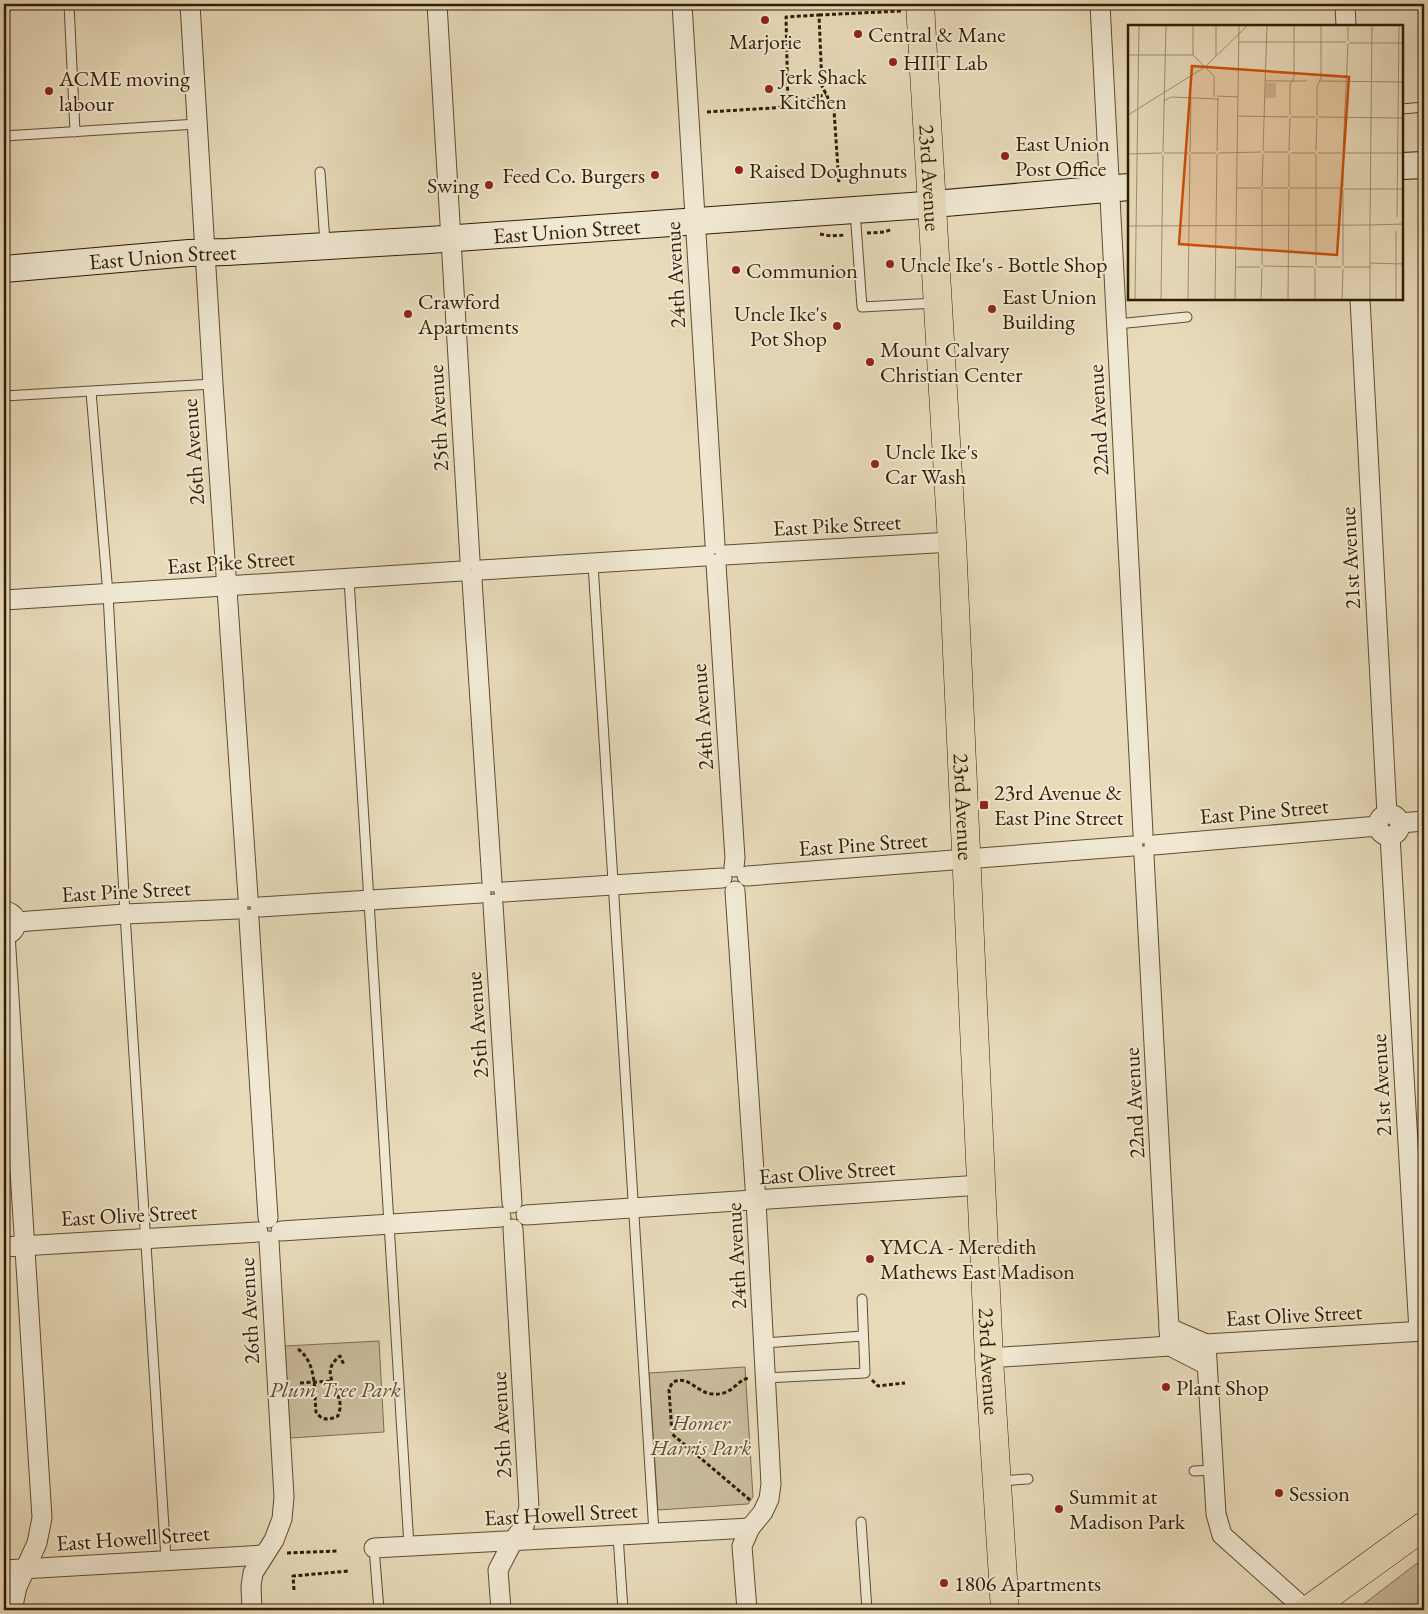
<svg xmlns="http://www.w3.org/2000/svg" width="1428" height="1614" viewBox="0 0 1428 1614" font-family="'EB Garamond',serif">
<rect width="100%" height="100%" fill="#e8dbba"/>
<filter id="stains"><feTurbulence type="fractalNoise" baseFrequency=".004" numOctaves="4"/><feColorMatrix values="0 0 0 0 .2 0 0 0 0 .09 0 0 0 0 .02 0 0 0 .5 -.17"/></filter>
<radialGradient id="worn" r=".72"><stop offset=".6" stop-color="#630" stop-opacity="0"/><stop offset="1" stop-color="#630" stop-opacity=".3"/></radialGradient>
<!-- green -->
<g fill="#c9bb9b" stroke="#7d6c4f">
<polygon points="379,1341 384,1432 290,1438 285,1346"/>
<polygon points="745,1367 753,1497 748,1504 658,1510 649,1373"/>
<polygon points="1424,1558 1424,1610 1356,1610"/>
</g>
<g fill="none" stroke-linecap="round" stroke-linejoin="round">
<!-- service casing -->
<g stroke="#5f4c31" stroke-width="11">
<g id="service">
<polyline points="69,4 75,132"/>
<polyline points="1402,109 1424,107"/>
<polyline points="4,136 197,124"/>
<polyline points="320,172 325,243"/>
<polyline points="855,211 862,307 935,303"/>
<polyline points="1117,324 1187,317"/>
<polyline points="91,392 108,594 125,914 166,1559"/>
<polyline points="4,396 213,384"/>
<polyline points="593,564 654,1533"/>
<polyline points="349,579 409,1546"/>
<polyline points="764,1343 863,1336"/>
<polyline points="765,1378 865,1373 862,1299"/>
<polyline points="1194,1471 1214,1470"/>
<polyline points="999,1481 1028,1479"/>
<polyline points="861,1522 867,1610"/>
<polyline points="618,1535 623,1610"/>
<polyline points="374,1548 379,1610"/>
</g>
</g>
<!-- minor casing -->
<g stroke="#5f4c31" stroke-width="21">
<g id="minor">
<polyline points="190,4 213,384 248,897"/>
<polyline points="437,4 470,560"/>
<polyline points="682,4 715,544"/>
<polyline points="1100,4 1143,834"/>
<polyline points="1345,4 1346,26"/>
<polyline points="1360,299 1387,814"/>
<polyline points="725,555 952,542"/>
<polyline points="716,564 735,858 734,867"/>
<polyline points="481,570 705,556"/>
<polyline points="472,580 492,882"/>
<polyline points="4,600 462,571"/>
<circle cx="1389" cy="825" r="11"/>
<polyline points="1400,823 1424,821"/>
<polyline points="1390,836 1419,1331"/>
<polyline points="1154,845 1378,826"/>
<polyline points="1144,856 1170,1346"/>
<polyline points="747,876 1133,846"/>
<polyline points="735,891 756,1201 771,1484 769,1499 763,1512 750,1528 742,1546 747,1610"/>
<polyline points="504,892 722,878"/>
<polyline points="493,904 512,1203"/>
<polyline points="260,907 481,893"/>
<path d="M4 911C15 912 20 923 12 932"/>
<polyline points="249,919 268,1218"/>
<polyline points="16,922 125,914 238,909"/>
<polyline points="5,934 42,1518 37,1543 17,1587 12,1610"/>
<polyline points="526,1215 981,1185"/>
<polyline points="281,1231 501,1217"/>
<polyline points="4,1247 258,1232"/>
<polyline points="1169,1328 1206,1344 1424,1331"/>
<polyline points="1206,1344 1216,1514 1222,1535 1306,1610"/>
<polyline points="989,1358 1170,1346 1207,1365"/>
<polyline points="374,1548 750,1528"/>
<polyline points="4,1570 264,1555"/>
<polyline points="252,1610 251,1586 253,1573 274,1540 282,1519 284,1497 269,1241"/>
<polyline points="501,1610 498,1570 513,1541 524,1526 529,1507 513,1229"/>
</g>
</g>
<!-- secondary casing -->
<g stroke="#311d03" stroke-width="28">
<g id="secondary">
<polyline points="1402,166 1424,165"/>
<path id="s1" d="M4 269 189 253 227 252 429 240 911 206 1129 187"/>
</g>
</g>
<!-- primary casing -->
<g stroke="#311d03" stroke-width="29">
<g id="primary">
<path id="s2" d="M920 4 952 542 989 1358 1005 1610"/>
<polyline points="1308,1610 1424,1526"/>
</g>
</g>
<!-- path -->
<g stroke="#311d03" stroke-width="3" stroke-dasharray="4 2.5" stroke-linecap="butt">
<polyline points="819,15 901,11"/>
<polyline points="788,107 826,94"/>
<polyline points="707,112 788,107 786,17 819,15 822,86 834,110 839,184"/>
<polyline points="867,233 885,232 892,229"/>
<polyline points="820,234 831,236 845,235"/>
<path d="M298 1349C317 1363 314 1390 316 1412 322 1421 329 1420 338 1416 338 1414 340 1411 340 1408 342 1388 317 1374 340 1356L344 1365"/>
<polyline points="872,1380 878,1386 905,1383"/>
<polyline points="300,1383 332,1381"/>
<path d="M750 1500 672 1434 669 1390 672 1383C687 1373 697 1393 712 1394 734 1396 736 1379 750 1378"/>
<polyline points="287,1553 337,1551"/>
<polyline points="294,1590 293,1576 349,1571"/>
<polyline points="1259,1607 1271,1607"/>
</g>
<!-- service -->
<use href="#service" stroke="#f0e8d2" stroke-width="9"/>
<!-- minor -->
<use href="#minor" stroke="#f0e8d2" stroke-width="19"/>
<!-- secondary -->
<use href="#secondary" stroke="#f0e8d2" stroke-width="26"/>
<!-- primary -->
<use href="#primary" stroke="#e8dbba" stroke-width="28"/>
</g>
<!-- markers -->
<g fill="#8f2418" stroke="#f0e8d2" stroke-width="2">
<circle cx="765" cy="20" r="5"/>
<circle cx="858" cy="34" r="5"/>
<circle cx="893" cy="62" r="5"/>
<circle cx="769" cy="89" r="5"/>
<circle cx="49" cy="91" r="5"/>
<circle cx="1005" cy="156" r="5"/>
<circle cx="739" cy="170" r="5"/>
<circle cx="655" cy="175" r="5"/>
<circle cx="489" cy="185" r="5"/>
<circle cx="890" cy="264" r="5"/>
<circle cx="736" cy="270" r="5"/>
<circle cx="992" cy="309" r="5"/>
<circle cx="408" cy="314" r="5"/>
<circle cx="837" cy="326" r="5"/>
<circle cx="870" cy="362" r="5"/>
<circle cx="875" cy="464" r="5"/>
<rect x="979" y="800" width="10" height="10" rx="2.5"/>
<circle cx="870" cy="1259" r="5"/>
<circle cx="1166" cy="1387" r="5"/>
<circle cx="1279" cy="1493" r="5"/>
<circle cx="1059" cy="1509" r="5"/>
<circle cx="944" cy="1583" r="5"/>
</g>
<g text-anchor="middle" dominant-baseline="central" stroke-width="4" stroke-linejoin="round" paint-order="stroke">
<!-- poi labels -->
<g font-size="22" fill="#311d03" stroke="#f0e8d2" text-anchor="start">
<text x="868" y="34">Central &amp; Mane</text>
<text x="765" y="41" text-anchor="middle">Marjorie</text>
<text x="903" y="62">HIIT Lab</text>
<text x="779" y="76">Jerk Shack<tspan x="779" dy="25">Kitchen</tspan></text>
<text x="59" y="78">ACME moving<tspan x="59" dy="25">labour</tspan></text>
<text x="1015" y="143">East Union<tspan x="1015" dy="25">Post Office</tspan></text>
<text x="749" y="170">Raised Doughnuts</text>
<text x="645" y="175" text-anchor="end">Feed Co. Burgers</text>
<text x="479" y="185" text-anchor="end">Swing</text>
<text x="900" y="264">Uncle Ike's - Bottle Shop</text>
<text x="746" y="270">Communion</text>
<text x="1002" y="296">East Union<tspan x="1002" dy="25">Building</tspan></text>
<text x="418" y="301">Crawford<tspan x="418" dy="25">Apartments</tspan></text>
<text x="827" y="313" text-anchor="end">Uncle Ike's<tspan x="827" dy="25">Pot Shop</tspan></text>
<text x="880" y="349">Mount Calvary<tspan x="880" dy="25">Christian Center</tspan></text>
<text x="885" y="451">Uncle Ike's<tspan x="885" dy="25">Car Wash</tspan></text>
<text x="994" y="792">23rd Avenue &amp;<tspan x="994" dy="25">East Pine Street</tspan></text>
<text x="880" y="1246">YMCA - Meredith<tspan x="880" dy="25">Mathews East Madison</tspan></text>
<text x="1176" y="1387">Plant Shop</text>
<text x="1289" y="1493">Session</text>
<text x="1069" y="1496">Summit at<tspan x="1069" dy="25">Madison Park</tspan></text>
<text x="954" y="1583">1806 Apartments</text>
</g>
<!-- street labels -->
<g font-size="22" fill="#311d03" stroke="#f0e8d2">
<text stroke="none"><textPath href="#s2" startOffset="174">23rd Avenue</textPath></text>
<text stroke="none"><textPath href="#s1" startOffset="564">East Union Street</textPath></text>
<text stroke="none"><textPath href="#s1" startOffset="159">East Union Street</textPath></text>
<text transform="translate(675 275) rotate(-93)">24th Avenue</text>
<text transform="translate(438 418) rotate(-93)">25th Avenue</text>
<text transform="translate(1098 420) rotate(-93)">22nd Avenue</text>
<text transform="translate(193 452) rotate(-94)">26th Avenue</text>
<text transform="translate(837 525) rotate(-3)">East Pike Street</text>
<text transform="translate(1350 558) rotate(-93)">21st Avenue</text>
<text transform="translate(231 562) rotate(-4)">East Pike Street</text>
<text transform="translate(702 717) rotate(-94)">24th Avenue</text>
<text stroke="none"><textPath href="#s2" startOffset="804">23rd Avenue</textPath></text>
<text transform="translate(1264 811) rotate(-5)">East Pine Street</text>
<text transform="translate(863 844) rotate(-4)">East Pine Street</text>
<text transform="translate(126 891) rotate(-3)">East Pine Street</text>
<text transform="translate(477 1025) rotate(-94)">25th Avenue</text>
<text transform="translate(1381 1085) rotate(-93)">21st Avenue</text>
<text transform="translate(1134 1103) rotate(-93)">22nd Avenue</text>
<text transform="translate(827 1172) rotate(-4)">East Olive Street</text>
<text transform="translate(129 1215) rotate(-3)">East Olive Street</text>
<text transform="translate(736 1256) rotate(-93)">24th Avenue</text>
<text transform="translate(249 1311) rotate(-93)">26th Avenue</text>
<text transform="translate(1294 1315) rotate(-3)">East Olive Street</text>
<text stroke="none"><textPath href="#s2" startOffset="1359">23rd Avenue</textPath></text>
<text transform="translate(501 1425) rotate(-93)">25th Avenue</text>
<text transform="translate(561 1514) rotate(-3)">East Howell Street</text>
<text transform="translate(133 1538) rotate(-4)">East Howell Street</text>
</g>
<!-- park labels -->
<g font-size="22" font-style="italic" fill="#5f4c31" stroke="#f0e8d2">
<text x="335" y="1389">Plum Tree Park</text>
<text x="701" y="1422">Homer<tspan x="701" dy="25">Harris Park</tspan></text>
</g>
</g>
<!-- overview -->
<g transform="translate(1128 25)">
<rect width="275" height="275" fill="#e8dbba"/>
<path d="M138 58H148V73H137Z" fill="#c9bb9b"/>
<path fill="none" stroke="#9f8f71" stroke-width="1" d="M244 0 242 200 275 199M220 16V0M111 17H218M221 18H275M0 30H65L86 51V72M65 30V0M88 31V0M138 56H179M192 56 275 57M89 71 110 72M36 76 43 72 90 74M0 90 77 42 120 0M162 90V59L166 53V0M110 91 160 92M189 91V62L193 53V0M163 92H187M190 92 275 93M89 126 90 73M135 126 139 0M161 126 162 93M188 126 189 93M35 127 38 0M62 127 63 72M136 127H160M215 127 220 19M36 128H61M63 128H88M90 128 133 127M163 128H187M190 128H214M217 128H275M0 129 34 128M134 162 135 129M161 162V129M215 162V129M109 163H133M135 163H160M162 163H214M216 164H275M269 192 271 0M0 201 242 200V275M242 238 275 239M134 240V164M135 241 186 242M188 241V129M215 241V165M108 242H132M189 242H213M216 242H242M7 275 11 0M33 275 35 130M60 275 62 129M87 275 89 129M107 275 111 0M133 275 134 243M160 275 161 164M187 275V243M214 275 215 244M268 275V206"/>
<path fill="#cd500b" fill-opacity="0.15" stroke="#cd500b" stroke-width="2.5" d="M64 41 221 52 209 230 51 219Z"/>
<rect width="275" height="275" fill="none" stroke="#311d03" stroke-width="2.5"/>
</g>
<!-- margin -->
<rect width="1428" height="1614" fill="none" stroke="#e8dbba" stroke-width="20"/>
<rect x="5" y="5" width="1418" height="1604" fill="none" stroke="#311d03" stroke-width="2.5"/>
<rect x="10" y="10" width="1408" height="1594" fill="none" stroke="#311d03"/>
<rect width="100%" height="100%" filter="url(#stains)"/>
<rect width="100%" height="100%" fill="url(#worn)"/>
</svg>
